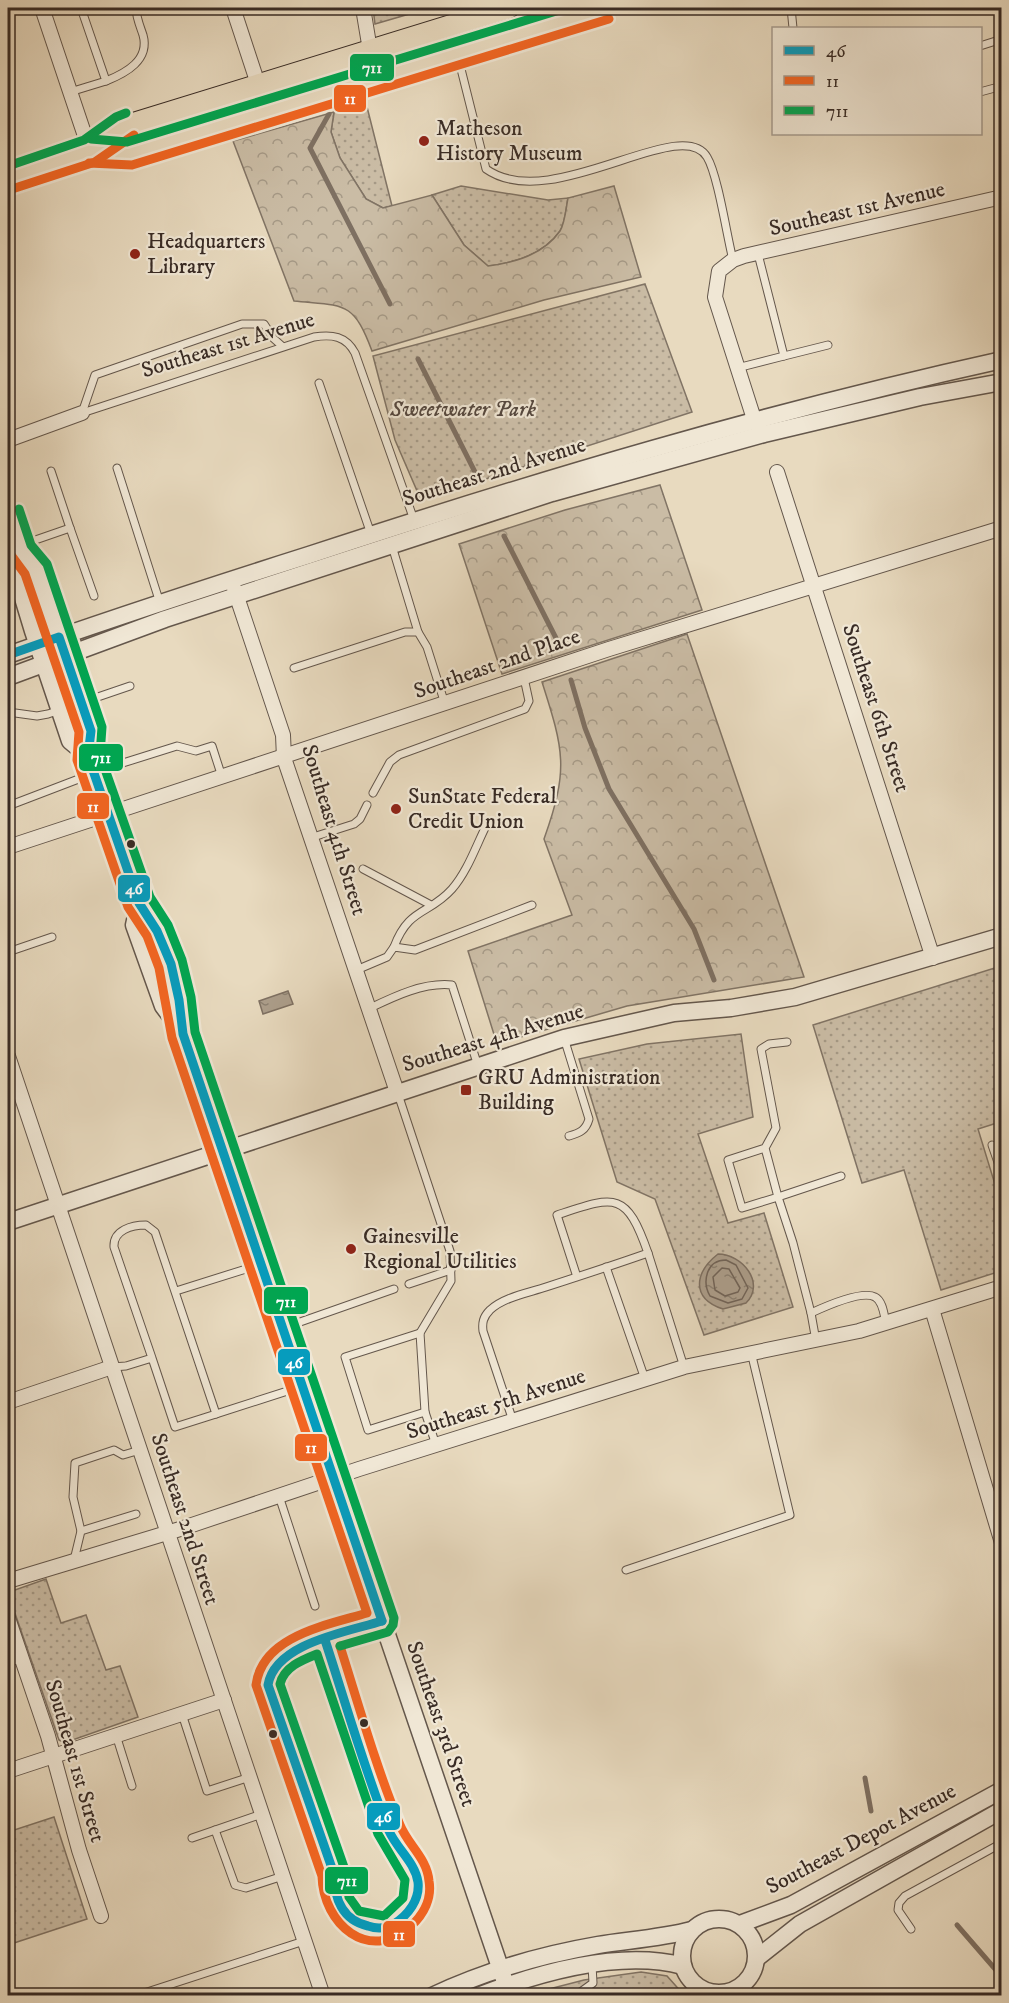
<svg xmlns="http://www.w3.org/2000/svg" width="1009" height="2003" viewBox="0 0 1009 2003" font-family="'IM FELL DW Pica',serif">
<defs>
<pattern id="green-dots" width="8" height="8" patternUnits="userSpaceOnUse" patternTransform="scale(1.5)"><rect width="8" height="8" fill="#cabca5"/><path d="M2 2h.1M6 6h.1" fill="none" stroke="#a59986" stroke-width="1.8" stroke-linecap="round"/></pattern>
<pattern id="forest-crowns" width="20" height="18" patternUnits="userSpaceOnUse" patternTransform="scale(1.5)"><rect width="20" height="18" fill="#cabca5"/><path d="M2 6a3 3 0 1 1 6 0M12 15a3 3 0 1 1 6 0" fill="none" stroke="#a59986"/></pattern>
<pattern id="water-ripples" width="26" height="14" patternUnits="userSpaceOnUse" patternTransform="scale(1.5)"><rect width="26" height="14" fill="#ac9e8b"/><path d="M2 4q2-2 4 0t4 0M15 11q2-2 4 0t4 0" fill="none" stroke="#8d8171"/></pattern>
</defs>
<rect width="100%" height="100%" fill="#e8dabf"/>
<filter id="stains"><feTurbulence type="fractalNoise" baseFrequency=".00333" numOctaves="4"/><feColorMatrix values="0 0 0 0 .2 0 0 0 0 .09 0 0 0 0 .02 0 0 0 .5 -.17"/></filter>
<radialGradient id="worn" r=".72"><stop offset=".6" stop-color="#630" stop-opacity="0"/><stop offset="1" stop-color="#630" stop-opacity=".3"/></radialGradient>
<!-- green -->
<g fill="url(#green-dots)" stroke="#817465" stroke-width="1.5">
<polygon points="373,8 430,8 375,24"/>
<polygon points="366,103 392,206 383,208 366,199 340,158 331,132 334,112"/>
<path d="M461 186 548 200 568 198C566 208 565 223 560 231 544 254 514 263 488 266L464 245 432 195Z"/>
<polygon points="645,284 692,412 421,500 395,440 373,356"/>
<polygon points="1001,966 1001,1126 1000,1122 978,1129 1001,1204 1001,1271 941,1290 904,1170 862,1183 813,1025"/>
<polygon points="741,1034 753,1117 698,1134 728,1223 764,1213 793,1307 704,1335 655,1199 617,1182 579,1059 647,1044"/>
<polygon points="46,1579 61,1623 86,1615 106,1670 120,1666 138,1717 64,1743 59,1740 10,1599 12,1591"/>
<polygon points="54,1817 87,1919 11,1944 8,1931 8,1832"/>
<polygon points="641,1972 667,1976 684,1995 522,1996 584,1980"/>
</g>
<!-- forest -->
<g fill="url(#forest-crowns)" stroke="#817465" stroke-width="1.5">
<path d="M334 112 331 132 340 158 366 199 383 208 432 195 464 245 488 266C514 263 544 254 560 231 565 223 566 208 568 198L614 186 641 277 544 300 372 351C353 300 344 306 294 301L233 141Z"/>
<polygon points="660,485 702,610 502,674 459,544 565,510"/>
<path d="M687 634 804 977 627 1006 497 1044 468 951 572 915 544 839C569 769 564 751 542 682Z"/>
</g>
<!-- water -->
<g fill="url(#water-ripples)" stroke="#7e7062" stroke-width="1.5">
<polygon points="288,991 293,1004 263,1014 259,1001"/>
<path d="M718 1254C742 1254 766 1283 746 1303L723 1309C690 1298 695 1272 718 1254Z"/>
</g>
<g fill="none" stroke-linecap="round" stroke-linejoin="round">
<!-- shore -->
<g stroke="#726458" stroke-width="1.5">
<path d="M726 1260 736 1265 748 1288 742 1299 728 1303 710 1296C702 1282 706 1260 726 1260Z"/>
<polygon points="722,1268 729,1269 740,1288 738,1292 725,1296 715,1290 713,1277"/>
</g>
<!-- stream -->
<g stroke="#7e7062" stroke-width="5">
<polyline points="329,114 310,148 390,304"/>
<polyline points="418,359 478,478"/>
<polyline points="504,536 560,646"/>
<polyline points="571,680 585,728 609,789 694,929 714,980"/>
<polyline points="865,1778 871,1811"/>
<polyline points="957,1925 1002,1977"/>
</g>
<!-- service casing -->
<g stroke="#64574c" stroke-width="9">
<g id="service">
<polyline points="791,8 793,28"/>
<polyline points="980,46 1002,39"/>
<path d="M458 57 486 169C551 215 681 113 707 157 718 175 727 237 733 260"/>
<path d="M106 81C126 73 150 60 143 35 140 26 136 17 136 8"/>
<polyline points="70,92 106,81 81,8"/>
<polyline points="980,92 1002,86"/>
<polyline points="784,356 828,345"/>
<polyline points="737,368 784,356 758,254"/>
<polyline points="319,383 371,534"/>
<path d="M82 413 314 337C332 334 346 336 355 353L414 520"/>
<polyline points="82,413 95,375 242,324 264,324 273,338 282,346"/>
<polyline points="117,468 160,603"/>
<polyline points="70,528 94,596"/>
<polyline points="18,546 70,528 51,471"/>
<polyline points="392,546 418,632"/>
<polyline points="294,668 405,632 418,632 427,647 445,704"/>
<polyline points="8,712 37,716 48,714 130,686"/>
<polyline points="373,793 390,762 399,755 525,709 529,701 524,678"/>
<polyline points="8,806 110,767 177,746 196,751 212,746 222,777"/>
<polyline points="310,838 354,824 360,819 367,805"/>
<polyline points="363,869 431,905"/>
<path d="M394 947C409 907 429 915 452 889 468 871 477 843 488 822"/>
<polyline points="8,952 52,937"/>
<polyline points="354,971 387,957 394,947 415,950 532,905"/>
<path d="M368 1009C393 997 423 982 452 985L478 1066"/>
<path d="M564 1038 589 1119C586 1130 580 1133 569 1136"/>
<polyline points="398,1094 450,1251 451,1281 420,1333 425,1412"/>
<polyline points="992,1145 1002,1174"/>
<polyline points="765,1148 728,1160 742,1208 778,1197 765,1148 776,1128 761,1049 769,1044 787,1042"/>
<polyline points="648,1253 684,1367"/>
<polyline points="606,1267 645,1379"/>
<polyline points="409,1284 451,1270"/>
<polyline points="176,1291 262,1264"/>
<polyline points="811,1313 793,1243 778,1197 841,1176"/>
<polyline points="283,1328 394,1289"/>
<polyline points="420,1333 345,1357 368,1430 425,1412 436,1445"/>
<path d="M816 1341 811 1313C824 1307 862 1290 875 1297 883 1301 884 1315 886 1323"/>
<path d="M112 1367 126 1366 152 1358 114 1247C113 1230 132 1225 146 1225L155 1232 216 1414 175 1427 152 1358"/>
<polyline points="216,1414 303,1386"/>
<path d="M513 1421 483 1331C482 1323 483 1317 490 1310 504 1297 528 1293 546 1287 580 1276 614 1265 648 1253 626 1190 615 1196 557 1215L577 1277"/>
<polyline points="279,1496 315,1606"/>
<polyline points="81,1531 73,1497 75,1463 114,1450 123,1455 140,1450"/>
<polyline points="74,1560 81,1531 136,1514"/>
<polyline points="626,1570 790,1515 751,1352"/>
<path d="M325 1640C346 1703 365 1768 389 1830 396 1850 417 1862 418 1885 419 1902 406 1917 392 1925 386 1929 377 1929 370 1927 342 1923 333 1899 334 1874L268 1685C269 1679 270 1672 274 1667 291 1644 354 1630 382 1621"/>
<polyline points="8,1663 22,1658"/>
<polyline points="182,1714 207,1791 250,1777"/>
<polyline points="116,1735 132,1786"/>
<polyline points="215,1830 235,1885 246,1888 283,1876"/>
<polyline points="192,1838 262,1814"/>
<polyline points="911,1929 898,1910 899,1903 905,1896 1002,1843"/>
<polyline points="141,1994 304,1941"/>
<polyline points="575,1996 593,1983 592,1965"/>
</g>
</g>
<!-- minor casing -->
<g stroke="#64574c" stroke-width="16">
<g id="minor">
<polyline points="42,8 90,151"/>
<polyline points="233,8 258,84"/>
<polyline points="363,8 370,50 379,78"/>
<polyline points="760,428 754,419 715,297 719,271 733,260 744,256 1002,197"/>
<polyline points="8,440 82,413"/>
<polyline points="777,472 933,958"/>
<polyline points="234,588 283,735 284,758 397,1092"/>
<polyline points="8,847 609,649 1002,528"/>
<polyline points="8,1056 323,1996"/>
<polyline points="932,1309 1002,1543"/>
<polyline points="8,1402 112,1367"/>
<polyline points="8,1581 180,1529 359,1469 684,1367 859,1331 1002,1287"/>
<polyline points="8,1618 48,1736 79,1850 101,1916"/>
<polyline points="8,1771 224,1700"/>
</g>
</g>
<!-- tertiary casing -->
<g stroke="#64574c" stroke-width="19">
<g id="tertiary">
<path d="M8 513 20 551 36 568 91 731 88 756 92 767 139 903C167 935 181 991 183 1034L506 1985"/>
<polyline points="20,551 16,575 33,631 70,741 88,756"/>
<path d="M8 655C107 620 208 587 309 555 538 480 766 412 1002 360"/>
<polyline points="8,677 165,619 552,493 764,434 920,397 1002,382"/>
<polyline points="139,903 134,925 163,1006 183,1033"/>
<polyline points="8,1222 564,1038 674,1013 731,1008 795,997 1002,936"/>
<circle cx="719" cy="1956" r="37"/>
<polyline points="740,1924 791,1905 1002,1790"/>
<polyline points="757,1958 800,1924 1002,1810"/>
<path d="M432 1996C485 1971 540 1955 598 1945 630 1940 661 1938 692 1930"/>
<path d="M478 1996C538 1973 619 1949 683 1966"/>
</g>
</g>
<!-- primary casing -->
<g stroke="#382b25" stroke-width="23">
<g id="primary">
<polyline points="90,151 128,154 605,8"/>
<polyline points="8,178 90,151 122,127 508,8"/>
</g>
</g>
<!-- service -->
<use href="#service" stroke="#f0e7d5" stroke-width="7"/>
<!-- minor -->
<use href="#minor" stroke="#f0e7d5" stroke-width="14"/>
<!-- tertiary -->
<use href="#tertiary" stroke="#f0e7d5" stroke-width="16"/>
<!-- primary -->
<use href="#primary" stroke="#e8dabf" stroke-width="21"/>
<!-- bus-1 casing -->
<g stroke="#f0e7d5" stroke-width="14">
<g id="bus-1">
<polyline points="8,655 59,637 91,731 88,756 139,903 157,931 171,964 179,1000 183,1034 382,1621"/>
<path d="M325 1640C346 1704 364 1769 389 1831 397 1849 415 1862 418 1882 420 1900 408 1915 394 1924 385 1929 377 1929 368 1926 342 1920 334 1898 334 1874L268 1685C275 1643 347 1632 382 1621"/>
</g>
</g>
<!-- bus-2 casing -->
<g stroke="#f0e7d5" stroke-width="14">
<g id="bus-2">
<polyline points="89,163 132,165 609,19"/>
<polyline points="12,189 95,162 134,135"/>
<path d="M8 551 25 574 79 732 77 760 128 907 147 936 159 968 172 1038 367 1613C327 1625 262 1636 256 1685L322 1876C323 1924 369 1964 411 1926 424 1914 432 1898 429 1881 427 1858 408 1845 400 1825 376 1767 359 1706 340 1646"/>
</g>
</g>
<!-- bus-3 casing -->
<g stroke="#f0e7d5" stroke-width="14">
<g id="bus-3">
<polyline points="91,139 127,142 566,8"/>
<polyline points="8,166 84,140 116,117 126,113"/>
<polyline points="19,509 31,545 47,564 102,727 100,755 150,897 168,925 182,960 191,997 195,1032 394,1618 393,1625 388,1632 340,1646"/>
<path d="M317 1654 378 1834 405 1880 403 1898 384 1916 359 1911 349 1897 345 1870 280 1684C284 1667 302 1660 317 1654Z"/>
</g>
</g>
<!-- bus-1 -->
<use href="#bus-1" stroke="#069cbd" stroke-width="9"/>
<!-- bus-2 -->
<use href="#bus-2" stroke="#f26522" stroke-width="9"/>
<!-- bus-3 -->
<use href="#bus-3" stroke="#00a651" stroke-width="9"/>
</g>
<!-- markers -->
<g fill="#8f2418" stroke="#f0e7d5" stroke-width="2">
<circle cx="424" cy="141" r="6"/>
<circle cx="135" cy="254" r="6"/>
<circle cx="396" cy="809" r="6"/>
<rect x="460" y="1084" width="12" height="12" rx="3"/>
<circle cx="351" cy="1249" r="6"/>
</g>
<g fill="#382b25" stroke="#f0e7d5" stroke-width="2">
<circle cx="131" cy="844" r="5"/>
<circle cx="364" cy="1723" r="5"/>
<circle cx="273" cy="1734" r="5"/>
</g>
<g text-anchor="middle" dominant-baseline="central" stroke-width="4.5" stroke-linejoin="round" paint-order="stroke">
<!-- poi labels -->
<g font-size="22" fill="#382b25" stroke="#f0e7d5" text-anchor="start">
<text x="436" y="128">Matheson<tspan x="436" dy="25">History Museum</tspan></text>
<text x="147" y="241">Headquarters<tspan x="147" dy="25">Library</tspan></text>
<text x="408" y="796">SunState Federal<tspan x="408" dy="25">Credit Union</tspan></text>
<text x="478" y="1077">GRU Administration<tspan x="478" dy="25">Building</tspan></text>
<text x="363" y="1236">Gainesville<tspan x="363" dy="25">Regional Utilities</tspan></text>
</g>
<!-- street labels -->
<g font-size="22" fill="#382b25" stroke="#f0e7d5">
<text transform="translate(857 209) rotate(-13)">Southeast 1st Avenue</text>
<text transform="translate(228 345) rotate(-17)">Southeast 1st Avenue</text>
<text transform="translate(494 472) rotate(-17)">Southeast 2nd Avenue</text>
<text transform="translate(497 664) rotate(-19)">Southeast 2nd Place</text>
<text transform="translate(876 708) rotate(72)">Southeast 6th Street</text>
<text transform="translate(334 830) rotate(73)">Southeast 4th Street</text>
<text transform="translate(493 1038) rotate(-17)">Southeast 4th Avenue</text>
<text transform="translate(496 1404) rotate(-18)">Southeast 5th Avenue</text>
<text transform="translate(185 1519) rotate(72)">Southeast 2nd Street</text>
<text transform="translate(441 1724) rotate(71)">Southeast 3rd Street</text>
<text transform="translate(75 1761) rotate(74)">Southeast 1st Street</text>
<text transform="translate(861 1839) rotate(-28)">Southeast Depot Avenue</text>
</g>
<!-- park labels -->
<g font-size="22" font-style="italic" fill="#55483f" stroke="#f0e7d5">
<text x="463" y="409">Sweetwater Park</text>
</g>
</g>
<g stroke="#f0e7d5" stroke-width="2">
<rect x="349" y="53" width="46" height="29" rx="6" fill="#00a651"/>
<rect x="333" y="84" width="34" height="29" rx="6" fill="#f26522"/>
<rect x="78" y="743" width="46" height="29" rx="6" fill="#00a651"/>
<rect x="76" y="792" width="34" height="28" rx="6" fill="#f26522"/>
<rect x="117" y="874" width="34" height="29" rx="6" fill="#069cbd"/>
<rect x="263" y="1286" width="46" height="29" rx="6" fill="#00a651"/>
<rect x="277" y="1348" width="34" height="28" rx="6" fill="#069cbd"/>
<rect x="294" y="1433" width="34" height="29" rx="6" fill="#f26522"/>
<rect x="366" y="1802" width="35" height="29" rx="6" fill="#069cbd"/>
<rect x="324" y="1866" width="45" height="29" rx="6" fill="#00a651"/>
<rect x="382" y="1920" width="34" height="28" rx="6" fill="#f26522"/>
</g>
<g font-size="16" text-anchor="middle" font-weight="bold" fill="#fff">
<text x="372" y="73">711</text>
<text x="350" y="104">11</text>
<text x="101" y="763">711</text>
<text x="93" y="812">11</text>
<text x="134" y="894">46</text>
<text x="286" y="1307">711</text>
<text x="294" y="1368">46</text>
<text x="311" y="1453">11</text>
<text x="383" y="1822">46</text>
<text x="347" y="1886">711</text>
<text x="399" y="1940">11</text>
</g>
<!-- margin -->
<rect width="1009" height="2003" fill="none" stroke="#e8dabf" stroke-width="30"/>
<rect x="9" y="9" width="991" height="1985" fill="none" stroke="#382b25" stroke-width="3"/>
<rect x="15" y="15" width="979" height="1973" fill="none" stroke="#382b25" stroke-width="1.5"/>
<!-- legend -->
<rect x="772" y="27" width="210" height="108" fill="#f0e7d5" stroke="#a69c8f" stroke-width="1.5"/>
<rect x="784" y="46" width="30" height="9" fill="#069cbd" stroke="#a69c8f" stroke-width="1.5"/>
<text x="826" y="57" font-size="18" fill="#382b25">46</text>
<rect x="784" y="76" width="30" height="9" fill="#f26522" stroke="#a69c8f" stroke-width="1.5"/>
<text x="826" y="87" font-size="18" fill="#382b25">11</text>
<rect x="784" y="106" width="30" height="9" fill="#00a651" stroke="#a69c8f" stroke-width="1.5"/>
<text x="826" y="117" font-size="18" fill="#382b25">711</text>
<rect width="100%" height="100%" filter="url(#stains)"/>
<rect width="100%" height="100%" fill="url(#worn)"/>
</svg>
